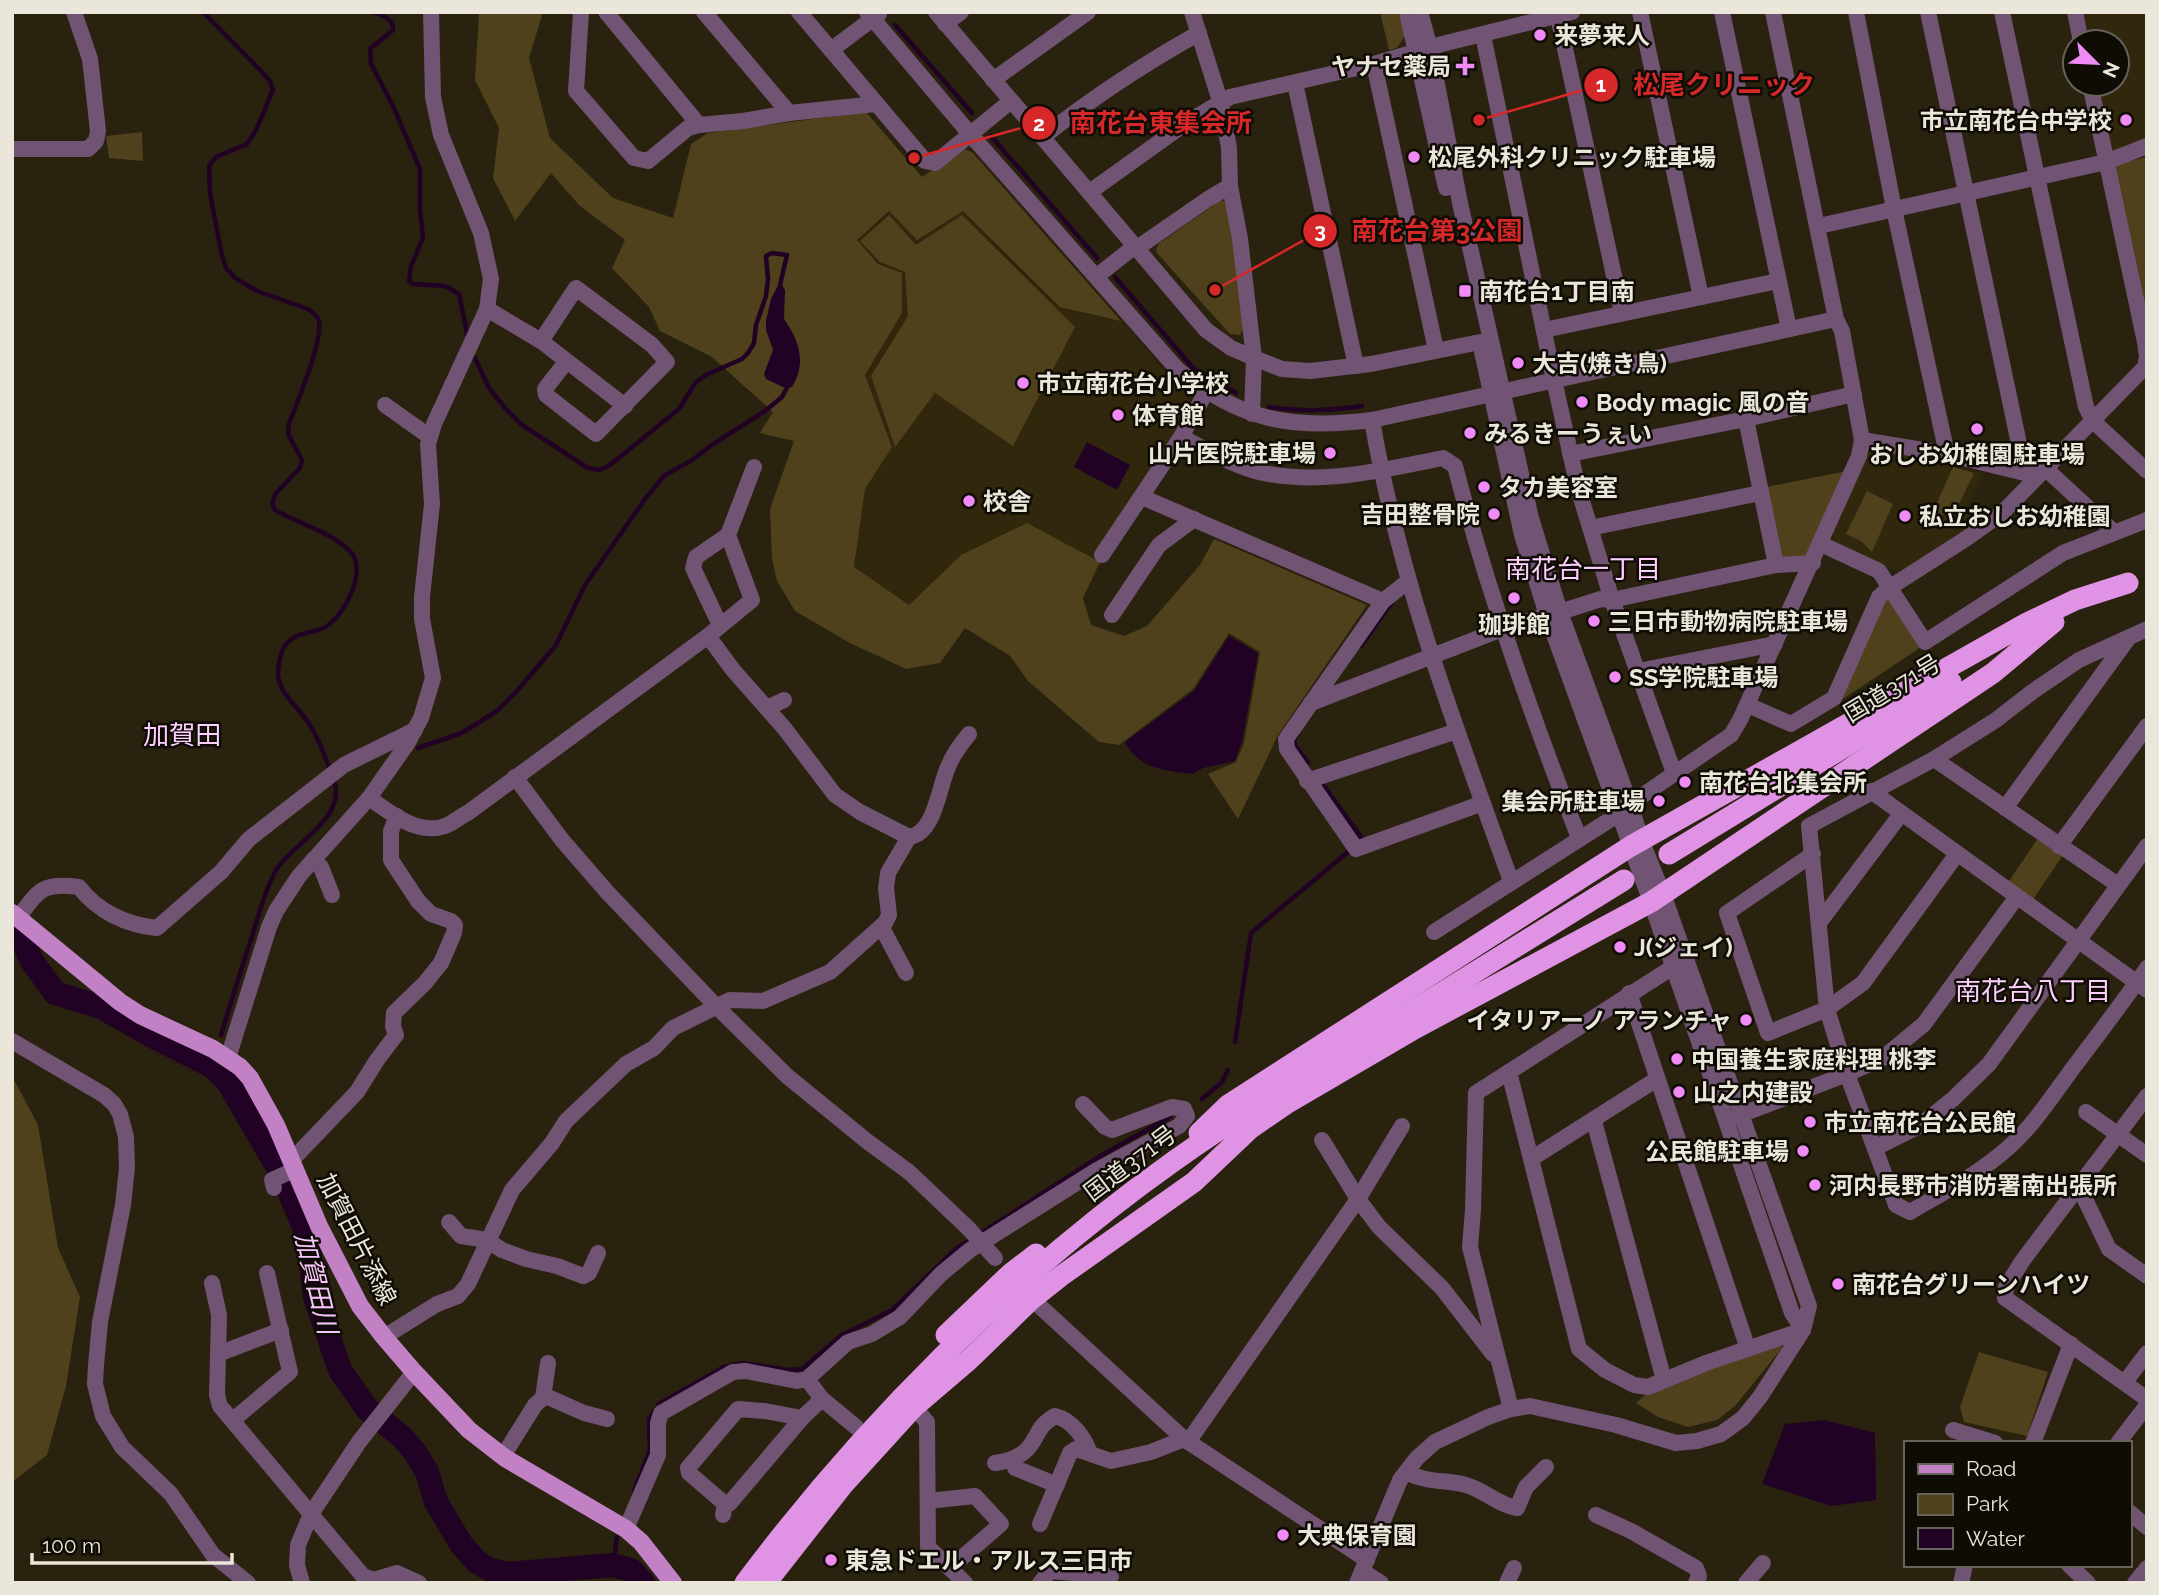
<svg xmlns="http://www.w3.org/2000/svg" width="2159" height="1595" viewBox="0 0 2159 1595" font-family="Raleway,'Noto Sans JP',sans-serif">
<rect width="100%" height="100%" fill="#29220f"/>
<!-- built -->
<g fill="#30270d">
<polygon points="2082,12 2147,12 2147,157 2113,165 2097,84 2117,84 2117,42 2088,42"/>
<polygon points="964,149 1073,266 1163,369 1186,391 1191,406 1176,434 1094,559 1027,523 961,555 908,605 854,567 865,489 892,447 865,375 902,313 901,273 879,264 856,241"/>
<polygon points="1872,449 1984,473 1965,508 1974,524 1924,559 1899,571 1837,544 1832,533 1868,452"/>
</g>
<!-- green -->
<g fill="#4f411c">
<polygon points="479,12 543,12 529,58 550,138 613,198 673,218 691,144 708,133 866,112 922,177 964,149 972,152 1121,321 1060,307 963,211 917,240 889,211 857,240 878,264 902,273 902,313 865,375 892,447 865,489 854,567 909,605 961,555 1027,523 1100,562 1083,598 1091,625 1124,636 1147,626 1200,565 1214,539 1367,605 1278,735 1238,819 1208,774 1236,762 1244,743 1260,652 1229,633 1193,689 1119,745 1099,742 1028,681 1010,656 965,628 940,663 906,669 850,643 795,611 777,581 772,559 770,509 794,441 760,433 773,412 712,357 660,331 649,307 612,268 625,240 579,205 551,173 515,221 493,178 499,128 475,80"/>
<polygon points="1380,12 1399,12 1405,36 1397,48 1389,50"/>
<polygon points="142,132 143,161 109,158 106,136"/>
<polygon points="2147,157 2147,319 2113,165"/>
<polygon points="1220,201 1228,201 1244,328 1240,335 1230,334 1156,252 1158,244"/>
<polygon points="889,215 916,245 962,215 1075,327 1013,446 935,393 895,447 871,376 908,316 905,272 880,262 860,241"/>
<polygon points="1953,467 1974,473 1959,504 1930,524 1926,516 1931,506 1935,507"/>
<polygon points="1847,471 1807,555 1787,559 1782,556 1766,487"/>
<polygon points="1867,491 1893,504 1872,552 1861,541 1846,534"/>
<polygon points="1891,598 1924,645 1837,703 1883,602"/>
<polygon points="2038,838 2063,855 2032,901 2007,884"/>
<polygon points="12,1076 38,1125 58,1248 80,1297 66,1386 47,1455 12,1482"/>
<polygon points="1780,1344 1782,1348 1735,1406 1717,1420 1688,1427 1658,1417 1636,1403 1649,1392"/>
<polygon points="1979,1352 2048,1372 2027,1436 1964,1422 1960,1407"/>
</g>
<!-- water -->
<g fill="#210124">
<path d="M780 281 785 290 784 319C799 340 807 363 792 387L785 388 766 379 764 374 773 350 766 330V321L771 299Z"/>
<polygon points="1087,442 1130,465 1117,490 1074,467"/>
<path d="M1229 636 1258 653 1242 741 1235 761 1203 768 1193 774C1164 770 1140 770 1125 742L1194 691Z"/>
<polygon points="1824,1420 1875,1433 1876,1500 1831,1506 1762,1484 1785,1424"/>
</g>
<g fill="none" stroke-linecap="round" stroke-linejoin="round">
<!-- stream -->
<g stroke="#210124" stroke-width="4.5">
<path d="M203 12 262 72 270 81 273 90 256 130 247 144 216 157 209 166 210 193 222 256 226 268 235 278 257 291 308 309C312 312 317 315 319 321 323 342 297 402 289 424L288 434 302 460 300 468 276 493 272 503 275 510C299 524 330 531 350 551 368 570 345 614 327 626 315 634 299 631 288 642 281 648 279 662 278 672 277 693 300 708 310 725 319 739 324 754 330 770"/>
<path d="M373 12C382 16 394 18 393 30L370 49 371 64 393 106 420 169V210L423 238 411 266 409 281 413 284 445 286 459 294 468 338"/>
<polyline points="895,25 972,113"/>
<polyline points="991,136 1097,258"/>
<polyline points="1115,277 1194,369 1236,393"/>
<polyline points="475,358 489,388 505,408 522,425 588,468 600,470 610,465 679,409 696,382 706,375 742,359 748,353 754,343 756,325 766,296 768,279 766,256 772,253 787,255 780,285"/>
<path d="M1269 407C1301 412 1330 411 1362 406"/>
<polyline points="1361,646 1391,604"/>
<polyline points="1297,735 1294,739 1295,746 1308,762"/>
<polyline points="418,748 459,734 475,725 497,711 517,691 556,645 585,585 645,499 665,475 691,461 709,447 765,411 782,397 790,382"/>
<polyline points="1324,786 1361,837"/>
<path d="M221 1035C232 999 243 963 255 927 260 909 266 889 275 872 291 843 350 818 333 778"/>
<polyline points="1235,1042 1251,933 1349,851"/>
<polyline points="212,1066 213,1060"/>
<polyline points="1202,1099 1222,1082 1228,1070"/>
<polyline points="980,1234 1102,1155 1170,1117"/>
<polyline points="634,1491 650,1450 649,1419 659,1404 724,1367 742,1363 788,1370 802,1369 842,1335 892,1310 957,1248 973,1238"/>
<polyline points="613,1565 617,1537"/>
</g>
<!-- river -->
<polyline stroke="#210124" stroke-width="24" points="12,918 32,961 55,993 101,1007 154,1037 212,1066 228,1082 282,1175 307,1234 315,1297 340,1370 367,1409 402,1437 415,1452 427,1472 436,1502 461,1544 477,1562 491,1570 507,1574 613,1565 631,1570 643,1583"/>
<!-- minor -->
<g stroke="#715373" stroke-width="16">
<polyline points="581,12 576,91 634,158 648,161 688,128 699,125 743,121 789,113 876,104"/>
<polyline points="606,12 699,125"/>
<polyline points="704,12 789,113"/>
<polyline points="799,12 925,161 935,163 1011,101"/>
<path d="M867 12 970 134 1178 370C1241 421 1292 430 1372 420L1836 319"/>
<polyline points="936,12 1206,330 1231,348 1254,358 1282,369 1310,371 1371,364 1480,342"/>
<polyline points="1192,12 1221,104 1229,148 1230,186 1240,239 1254,358 1252,414"/>
<polyline points="1407,12 1446,188"/>
<polyline points="1640,12 1701,297"/>
<polyline points="1722,12 1789,329"/>
<polyline points="1856,12 1894,209 1947,454"/>
<polyline points="1928,12 2022,458 2037,476"/>
<polyline points="2002,12 2086,407 2093,421 2147,471"/>
<polyline points="2075,12 2081,42"/>
<polyline points="1558,16 1622,313"/>
<polyline points="945,24 961,12"/>
<polyline points="1483,35 1554,380 1578,488 1612,600 1674,773"/>
<polyline points="831,50 879,14"/>
<polyline points="1374,64 1436,350"/>
<polyline points="993,80 1088,12"/>
<polyline points="1295,83 1356,366"/>
<path d="M1043 137C1093 97 1144 64 1199 33"/>
<polyline points="12,149 88,149 96,141 98,131 90,59 74,12"/>
<polyline points="1091,191 1186,123 1230,97 1374,64 1442,44 1572,12"/>
<polyline points="1819,226 2106,162 2147,146"/>
<polyline points="1097,276 1130,250 1137,248 1208,199 1230,186"/>
<polyline points="487,309 541,341 625,406"/>
<polyline points="1544,330 1778,281"/>
<polyline points="541,341 576,288 652,345 667,362 596,434 546,395 545,389 566,362"/>
<polyline points="1481,347 1522,535 1547,615 1651,902 1792,1313 1803,1330"/>
<polyline points="385,405 430,437"/>
<polyline points="1746,419 1776,565"/>
<path d="M1372 420C1399 579 1456 729 1511 881"/>
<path d="M1181 437C1205 449 1230 464 1255 471 1317 487 1382 470 1443 458L1455 466C1488 593 1532 716 1579 838"/>
<polyline points="1862,440 1947,454 2037,476"/>
<polyline points="1570,454 1746,419 1854,394"/>
<polyline points="2045,468 2114,532"/>
<polyline points="1142,497 1383,601"/>
<polyline points="1590,528 1760,493"/>
<polyline points="1821,544 1879,571 1925,642 2063,553 2147,520"/>
<polyline points="1102,555 1181,437 1206,392"/>
<polyline points="1407,582 1383,601 1286,739 1287,749 1356,849 1483,803"/>
<polyline points="1560,612 1601,599 1612,600 1776,565 1813,563"/>
<polyline points="1112,615 1159,545 1194,519"/>
<polyline points="720,625 693,568 696,557 728,535"/>
<path d="M2147 629 2079 660 2032 692 1996 720 1934 759 1809 826 1827 1009 1847 1074 1896 1205 1910 1212C1944 1192 1979 1174 2009 1147 2034 1125 2053 1095 2073 1068 2098 1035 2123 1002 2147 968"/>
<polyline points="708,636 752,600 728,535 754,467"/>
<polyline points="1638,671 1775,644"/>
<polyline points="1311,703 1502,629 1547,615"/>
<polyline points="1748,705 1791,724 1834,698 1879,597 1889,588 1967,538 2002,513 2145,367 2147,357 2145,342 2090,84"/>
<polyline points="767,708 784,700"/>
<polyline points="1934,759 2118,885"/>
<polyline points="515,777 562,840 608,893 716,1006 787,1076 868,1142 909,1172 968,1228"/>
<polyline points="1307,781 1457,731"/>
<polyline points="1871,791 2147,990"/>
<path d="M369 798C390 812 417 836 445 826 453 823 461 816 469 812L708 636 733 670 785 729 835 795 860 812 909 837"/>
<polyline points="1630,804 1731,735 1740,720 1859,456 1862,440 1842,331 1836,319 1773,12"/>
<polyline points="2005,808 2127,640"/>
<polyline points="2059,846 2147,726"/>
<polyline points="1813,854 1727,913 1768,1033 1827,1009 1863,983 1957,854"/>
<polyline points="313,860 321,867 332,895"/>
<path d="M18 918C39 890 42 882 79 887 98 912 127 925 157 928L221 872 249 839 344 765 415 730"/>
<polyline points="1819,923 1901,814"/>
<polyline points="882,928 906,973"/>
<polyline points="1434,932 1619,814"/>
<polyline points="1629,993 1748,1349"/>
<polyline points="12,1041 104,1095 114,1104 120,1114 126,1137 127,1167 123,1205 100,1322 96,1365 95,1384 103,1416 122,1447 171,1494 213,1555 248,1583"/>
<polyline points="228,1058 269,927 276,911 299,876 369,798 407,744 421,718 433,678 422,619 422,597 432,504 428,444 434,424 487,309 491,279 481,233 441,135 433,97 431,12"/>
<polyline points="1509,1072 1579,1349 1605,1370 1634,1385 1648,1387 1706,1363 1803,1330"/>
<polyline points="2147,1096 2023,1260 2006,1287 2005,1298 2147,1399"/>
<polyline points="2086,1112 2147,1155"/>
<polyline points="1732,1118 1847,1074 1883,1058 1924,1024 2016,898"/>
<polyline points="1594,1121 1664,1380"/>
<polyline points="1322,1140 1358,1199 1379,1227 1442,1288 1493,1354"/>
<polyline points="1875,1148 1919,1126 1953,1099 1989,1064 2147,846"/>
<polyline points="1531,1159 1657,1079"/>
<polyline points="291,1161 357,1092 377,1060 396,1035 393,1026 394,1013 425,983 441,963 454,933 455,925 451,921 431,914 418,901 391,860 391,831 397,816"/>
<polyline points="2079,1187 2109,1249 2147,1276"/>
<polyline points="274,1188 272,1180 294,1170"/>
<polyline points="449,1222 461,1236 487,1240 502,1250 526,1259 557,1266 583,1276 589,1273 598,1253"/>
<polyline points="212,1283 219,1315 217,1395 220,1406 363,1576 374,1580 397,1573 419,1583"/>
<polyline points="1032,1299 1184,1439 1367,1560"/>
<path d="M384 1337 437 1304 458 1296 468 1284 512 1190 552 1143 566 1121 626 1064 654 1048 673 1028 730 1000 763 1001 830 972 885 923 889 915 886 888 888 873 909 837C935 834 939 786 948 767 953 754 961 744 969 734"/>
<polyline points="218,1354 281,1330"/>
<polyline points="807,1379 822,1399 856,1427"/>
<polyline points="2125,1382 2147,1353"/>
<polyline points="543,1398 548,1397 584,1413 607,1419"/>
<polyline points="914,1407 927,1422 928,1547 965,1583"/>
<polyline points="1511,1409 1470,1247 1473,1210 1476,1093 1673,967"/>
<polyline points="233,1420 290,1372 267,1273"/>
<polyline points="1953,1430 1995,1443"/>
<polyline points="1188,1442 1358,1199 1402,1126"/>
<polyline points="2033,1443 2071,1344"/>
<polyline points="2118,1443 2147,1405"/>
<polyline points="503,1456 535,1405 543,1398 548,1363"/>
<path d="M995 1463C1008 1461 1022 1457 1030 1446 1040 1432 1038 1426 1055 1416 1072 1420 1084 1437 1090 1453"/>
<polyline points="1015,1468 1057,1485"/>
<path d="M1406 1472C1430 1484 1444 1479 1466 1485 1484 1490 1498 1505 1517 1508L1526 1487 1546 1467"/>
<polyline points="928,1501 975,1496 1001,1524 950,1568"/>
<polyline points="725,1504 689,1473 688,1468 738,1409 765,1411 802,1418"/>
<polyline points="2129,1512 2147,1527"/>
<polyline points="723,1515 725,1504 729,1504 802,1418 822,1399"/>
<polyline points="1596,1515 1631,1531 1696,1568 1699,1576 1696,1583"/>
<polyline points="1040,1524 1070,1453 1076,1449 1111,1461 1151,1452 1184,1439"/>
<polyline points="626,1529 658,1455 658,1423 661,1413 733,1372 746,1371 797,1381 807,1379 848,1342 872,1334 900,1317 941,1274 970,1250 1097,1170 1179,1126 1187,1116 1184,1109 1172,1107 1112,1130 1105,1127 1083,1104"/>
<polyline points="2069,1565 2088,1583"/>
<polyline points="1362,1571 1381,1583"/>
<polyline points="302,1583 297,1565 298,1545 311,1514 359,1442 414,1372"/>
<polyline points="1040,1583 1050,1571 1111,1576 1107,1583"/>
<polyline points="1357,1583 1400,1480 1417,1458 1435,1442 1488,1417 1511,1409 1530,1406 1616,1425 1676,1443 1697,1441 1721,1434 1743,1418 1760,1397 1803,1330 1809,1306 1663,894 1642,842 1630,804 1560,612 1531,518 1460,203 1430,48 1420,12"/>
<polyline points="1507,1583 1514,1568"/>
<polyline points="1746,1583 1763,1563"/>
<polyline points="1961,1583 1965,1565"/>
<polyline points="2135,1583 2147,1568"/>
</g>
<!-- major -->
<polyline stroke="#c181c4" stroke-width="18" points="12,913 120,1002 140,1015 213,1049 240,1067 250,1078 276,1125 319,1226 360,1306 384,1337 414,1372 469,1430 505,1458 626,1529 641,1542 673,1583"/>
<!-- highway -->
<g stroke="#e093e4" stroke-width="21">
<polyline points="1669,854 1951,682"/>
<polyline points="1199,1133 1228,1105 1631,846 2027,623 2075,600 2128,583"/>
<polyline points="946,1335 1010,1274 1036,1254"/>
<path d="M745 1583C864 1424 1012 1276 1174 1161 1247 1109 1324 1064 1401 1018 1476 972 1550 926 1624 880"/>
<polyline points="766,1583 843,1485 914,1407 969,1360 1032,1299 1061,1276 1194,1182 1251,1128 1286,1104 1416,1028 1651,902 1993,673 2054,622"/>
</g>
<!-- minor-bridge -->
<polyline stroke="#715373" stroke-width="16" points="968,1228 995,1258"/>
</g>
<!-- markers -->
<g fill="#f08bf6" stroke="#0f0c05" stroke-width="2.5">
<circle cx="1540" cy="35" r="7"/>
<path d="M1461.5 55.5h7v7h7v7h-7v7h-7v-7h-7v-7h7z"/>
<circle cx="2126" cy="120" r="7"/>
<circle cx="1414" cy="157" r="7"/>
<rect x="1458" y="284" width="14" height="14" rx="3.5"/>
<circle cx="1518" cy="363" r="7"/>
<circle cx="1023" cy="383" r="7"/>
<circle cx="1582" cy="402" r="7"/>
<circle cx="1118" cy="415" r="7"/>
<circle cx="1977" cy="429" r="7"/>
<circle cx="1470" cy="433" r="7"/>
<circle cx="1330" cy="453" r="7"/>
<circle cx="1484" cy="487" r="7"/>
<circle cx="969" cy="501" r="7"/>
<circle cx="1494" cy="514" r="7"/>
<circle cx="1905" cy="516" r="7"/>
<circle cx="1514" cy="598" r="7"/>
<circle cx="1594" cy="621" r="7"/>
<circle cx="1615" cy="677" r="7"/>
<circle cx="1685" cy="782" r="7"/>
<circle cx="1659" cy="801" r="7"/>
<circle cx="1620" cy="947" r="7"/>
<circle cx="1746" cy="1020" r="7"/>
<circle cx="1677" cy="1059" r="7"/>
<circle cx="1679" cy="1092" r="7"/>
<circle cx="1810" cy="1122" r="7"/>
<circle cx="1803" cy="1151" r="7"/>
<circle cx="1815" cy="1185" r="7"/>
<circle cx="1838" cy="1284" r="7"/>
<circle cx="1283" cy="1535" r="7"/>
<circle cx="831" cy="1560" r="7"/>
</g>
<g text-anchor="middle" dominant-baseline="central" stroke-width="5" stroke-linejoin="round" paint-order="stroke">
<!-- poi labels -->
<g font-size="24" font-weight="bold" fill="#eae6da" stroke="#0f0c05" text-anchor="start">
<text x="1554" y="35">来夢来人</text>
<text x="1451" y="66" text-anchor="end">ヤナセ薬局</text>
<text x="2112" y="120" text-anchor="end">市立南花台中学校</text>
<text x="1428" y="157">松尾外科クリニック駐車場</text>
<text x="1479" y="291">南花台1丁目南</text>
<text x="1532" y="363">大吉(焼き鳥)</text>
<text x="1037" y="383">市立南花台小学校</text>
<text x="1596" y="402">Body magic 風の音</text>
<text x="1132" y="415">体育館</text>
<text x="1484" y="433">みるきーうぇい</text>
<text x="1316" y="453" text-anchor="end">山片医院駐車場</text>
<text x="1977" y="454" text-anchor="middle">おしお幼稚園駐車場</text>
<text x="1498" y="487">タカ美容室</text>
<text x="983" y="501">校舎</text>
<text x="1480" y="514" text-anchor="end">吉田整骨院</text>
<text x="1919" y="516">私立おしお幼稚園</text>
<text x="1608" y="621">三日市動物病院駐車場</text>
<text x="1514" y="624" text-anchor="middle">珈琲館</text>
<text x="1629" y="677">SS学院駐車場</text>
<text x="1699" y="782">南花台北集会所</text>
<text x="1645" y="801" text-anchor="end">集会所駐車場</text>
<text x="1634" y="947">J(ジェイ)</text>
<text x="1732" y="1020" text-anchor="end">イタリアーノ アランチャ</text>
<text x="1691" y="1059">中国養生家庭料理 桃李</text>
<text x="1693" y="1092">山之内建設</text>
<text x="1824" y="1122">市立南花台公民館</text>
<text x="1789" y="1151" text-anchor="end">公民館駐車場</text>
<text x="1829" y="1185">河内長野市消防署南出張所</text>
<text x="1852" y="1284">南花台グリーンハイツ</text>
<text x="1297" y="1535">大典保育園</text>
<text x="845" y="1560">東急ドエル・アルス三日市</text>
</g>
<!-- street labels -->
<g font-size="24" fill="#eae6da" stroke="#0f0c05">
<text transform="translate(1892 688) rotate(-31)">国道371号</text>
<text transform="translate(1130 1163) rotate(-37)">国道371号</text>
<text transform="translate(357 1239) rotate(63)">加賀田片添線</text>
</g>
<!-- neighbourhood labels -->
<g font-size="26" fill="#fdd0ff" stroke="#0f0c05">
<text x="1583" y="569">南花台一丁目</text>
<text x="182" y="735">加賀田</text>
<text x="2033" y="991">南花台八丁目</text>
</g>
<!-- water labels -->
<g font-size="26" font-style="italic" fill="#f7c5f9" stroke="#0f0c05">
<text transform="translate(316 1283) rotate(76)">加賀田川</text>
</g>
</g>
<!-- callouts -->
<path fill="none" stroke="#d62828" stroke-width="2.5" d="M1479 120L1601 85M914 158L1039 123M1215 290L1320 231"/>
<g fill="#d62828" stroke="#0f0c05" stroke-width="2.5">
<circle cx="1479" cy="120" r="7"/>
<circle cx="914" cy="158" r="7"/>
<circle cx="1215" cy="290" r="7"/>
<circle cx="1601" cy="85" r="18"/>
<circle cx="1039" cy="123" r="18"/>
<circle cx="1320" cy="231" r="18"/>
</g>
<g font-size="21" text-anchor="middle" font-weight="bold" fill="#fff">
<text x="1601" y="92">1</text>
<text x="1039" y="131">2</text>
<text x="1320" y="238">3</text>
</g>
<g font-size="26" text-anchor="middle" font-weight="bold" fill="#d62828" stroke="#0f0c05" stroke-width="5" stroke-linejoin="round" paint-order="stroke">
<text x="1724" y="94">松尾クリニック</text>
<text x="1161" y="132">南花台東集会所</text>
<text x="1437" y="240">南花台第3公園</text>
</g>
<!-- border -->
<rect width="2159" height="1595" fill="none" stroke="#eae6da" stroke-width="28"/>
<!-- legend -->
<rect x="1904" y="1441" width="228" height="126" fill="#0f0c05" stroke="#67635a" stroke-width="2"/>
<rect x="1918" y="1464" width="35" height="10" fill="#c181c4" stroke="#67635a" stroke-width="2"/>
<text x="1966" y="1476" font-size="21" fill="#eae6da">Road</text>
<rect x="1918" y="1494" width="35" height="21" fill="#4f411c" stroke="#67635a" stroke-width="2"/>
<text x="1966" y="1511" font-size="21" fill="#eae6da">Park</text>
<rect x="1918" y="1528" width="35" height="21" fill="#210124" stroke="#67635a" stroke-width="2"/>
<text x="1966" y="1546" font-size="21" fill="#eae6da">Water</text>
<!-- north arrow -->
<g transform="translate(2096 63) rotate(114)"><circle r="33" fill="#0f0c05" stroke="#67635a" stroke-width="2"/>
<path d="M0-5L12 26L0 18L-12 26Z" fill="#f08bf6"/>
<text y="-10" font-size="19" font-weight="bold" text-anchor="middle" fill="#eae6da">N</text>
</g>
<!-- scale -->
<path d="M32 1553v10h200v-10" fill="none" stroke="#eae6da" stroke-width="3.5"/>
<text x="42" y="1553" font-size="21" fill="#eae6da" stroke="#0f0c05" stroke-width="5" paint-order="stroke">100 m</text>
</svg>
